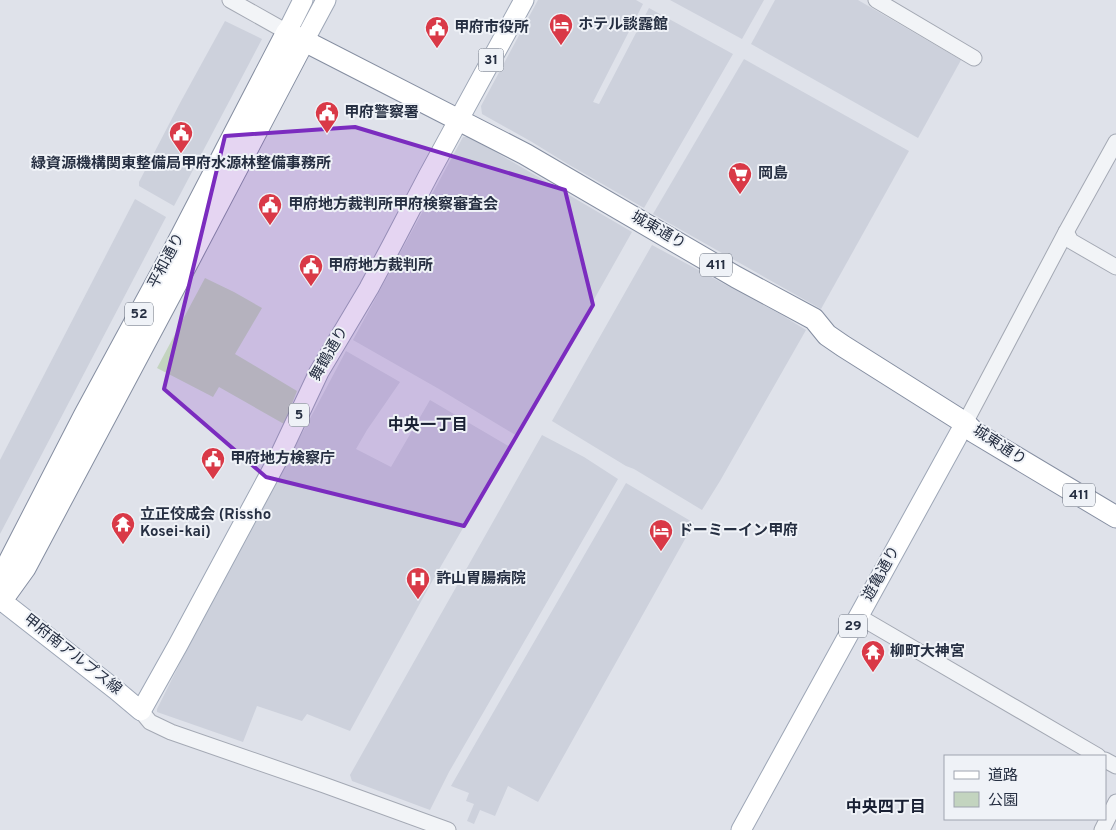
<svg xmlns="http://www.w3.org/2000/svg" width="1116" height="830" viewBox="0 0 1116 830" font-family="Overpass,'Noto Sans JP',sans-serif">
<rect width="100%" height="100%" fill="#dfe2ea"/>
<!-- built -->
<g fill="#cdd1dc">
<polygon points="538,0 636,0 643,4 593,102 599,104 649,8 733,54 644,208 566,163 532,142 482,114 481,106"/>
<polygon points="670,0 764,0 742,39"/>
<polygon points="775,0 858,0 961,60 918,138 751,44"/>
<polygon points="225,21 262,39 174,206 139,186 139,182 180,103"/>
<polygon points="744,59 909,151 821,309 653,214"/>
<polygon points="463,137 470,137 632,232 517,436 439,389 353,340"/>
<polygon points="135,199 166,217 0,534 0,460"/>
<polygon points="652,245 780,314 806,330 720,481 702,510 634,469 626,466 552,421"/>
<polygon points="346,351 400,382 367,430 356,449 391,467 430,400 510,447 430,585 350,731 307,714 302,721 257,706 243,742 157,712 157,709 183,657"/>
<polygon points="542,435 584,457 618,479 449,772 430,810 352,781 350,775"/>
<polygon points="626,483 694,523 538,802 508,786 495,816 480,810 474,824 467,821 474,804 466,801 469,793 451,786 490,718"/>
</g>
<!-- green -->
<polygon fill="#c3d4bf" points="205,278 234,292 262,308 235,354 297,391 284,424 219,387 213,397 157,368"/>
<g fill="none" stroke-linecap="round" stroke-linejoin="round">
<!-- minor casing -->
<g stroke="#a4a9b4" stroke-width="17">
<g id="minor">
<polyline points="230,0 287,32"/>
<polyline points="876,0 974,58"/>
<polyline points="1066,232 1071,241 1116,267"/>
<polyline points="965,423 1066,232 1116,142"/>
<polyline points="858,616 1098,756"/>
<polyline points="141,711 150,722 171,732 324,785 448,830"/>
<polyline points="1105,760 1116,766"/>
<polyline points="1102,830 1116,802"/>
</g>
</g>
<!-- major casing -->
<g stroke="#9da6b6" stroke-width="21">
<g id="major">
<polyline points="287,32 303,0"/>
<polyline points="304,41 326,0"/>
<polyline points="2,601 116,690 141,711 178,645 279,457 319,372 369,288 393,243 428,176 524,0"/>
<polyline points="741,830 965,423"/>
</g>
</g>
<!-- highway casing -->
<g stroke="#858ea1" stroke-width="23">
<g id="highway">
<polyline points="7,593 25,568 191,256 304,41"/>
<polyline points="2,601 10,560 84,416 175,248 287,32 525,154 736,277 814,319 827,335 843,346 965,423 974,432 1116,517"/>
</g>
</g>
<!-- minor -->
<use href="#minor" stroke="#f2f4f7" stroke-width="15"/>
<!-- major -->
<use href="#major" stroke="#fff" stroke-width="19"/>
<!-- highway -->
<use href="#highway" stroke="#fff" stroke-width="21"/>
</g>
<!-- marked area -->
<path fill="#7b2cbf" fill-opacity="0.2" stroke="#7b2cbf" stroke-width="4" stroke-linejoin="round" d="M355 127 565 190 593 305 464 526 266 477 164 389 225 136Z"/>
<!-- icons -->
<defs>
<g id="hotel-pin" transform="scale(1.25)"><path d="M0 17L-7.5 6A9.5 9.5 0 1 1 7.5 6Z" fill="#d93947" stroke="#eff2f7"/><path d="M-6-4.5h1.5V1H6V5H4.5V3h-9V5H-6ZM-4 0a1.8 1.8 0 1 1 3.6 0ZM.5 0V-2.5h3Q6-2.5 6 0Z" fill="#fff"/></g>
<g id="civic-pin" transform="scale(1.25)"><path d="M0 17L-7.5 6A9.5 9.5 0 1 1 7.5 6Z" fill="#d93947" stroke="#eff2f7"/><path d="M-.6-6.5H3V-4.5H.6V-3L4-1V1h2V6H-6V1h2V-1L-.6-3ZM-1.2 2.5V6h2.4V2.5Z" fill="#fff"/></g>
<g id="supermarket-pin" transform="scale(1.25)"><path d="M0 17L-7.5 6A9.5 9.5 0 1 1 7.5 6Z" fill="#d93947" stroke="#eff2f7"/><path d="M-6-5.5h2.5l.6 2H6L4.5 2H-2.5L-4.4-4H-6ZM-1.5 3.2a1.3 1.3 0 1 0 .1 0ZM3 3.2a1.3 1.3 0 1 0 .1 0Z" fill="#fff"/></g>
<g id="temple-pin" transform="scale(1.25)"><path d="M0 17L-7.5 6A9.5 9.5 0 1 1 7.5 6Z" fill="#d93947" stroke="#eff2f7"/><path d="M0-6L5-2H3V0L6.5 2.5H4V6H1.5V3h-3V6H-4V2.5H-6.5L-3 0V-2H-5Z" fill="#fff"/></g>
<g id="hospital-pin" transform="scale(1.25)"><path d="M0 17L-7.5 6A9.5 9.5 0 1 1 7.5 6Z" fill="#d93947" stroke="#eff2f7"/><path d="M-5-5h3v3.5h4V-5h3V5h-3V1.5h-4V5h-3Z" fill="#fff"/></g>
</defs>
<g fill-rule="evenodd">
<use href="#hotel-pin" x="561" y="25"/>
<use href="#civic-pin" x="437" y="28"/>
<use href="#civic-pin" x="327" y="113"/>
<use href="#civic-pin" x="181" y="133"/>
<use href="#supermarket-pin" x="740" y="174"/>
<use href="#civic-pin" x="270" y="205"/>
<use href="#civic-pin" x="311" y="266"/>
<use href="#civic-pin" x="213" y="459"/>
<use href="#temple-pin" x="123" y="524"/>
<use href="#hotel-pin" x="661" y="531"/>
<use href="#hospital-pin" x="418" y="579"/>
<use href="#temple-pin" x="873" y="652"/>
</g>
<g text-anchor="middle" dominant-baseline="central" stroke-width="4" stroke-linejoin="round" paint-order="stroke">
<!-- shield labels -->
<g fill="#eff2f7" stroke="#626a78" stroke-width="1">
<rect x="478.5" y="48.5" width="25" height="23" rx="4"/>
<rect x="700" y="253.5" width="32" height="23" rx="4"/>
<rect x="125" y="302.5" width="28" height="23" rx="4"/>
<rect x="289" y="403.5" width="20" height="23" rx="4"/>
<rect x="1063" y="483.5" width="32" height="23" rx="4"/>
<rect x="839" y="614.5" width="28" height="23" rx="4"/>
</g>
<g font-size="14" font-weight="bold" fill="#262f42">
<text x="491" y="60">31</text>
<text x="716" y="265">411</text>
<text x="139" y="314">52</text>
<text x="299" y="415">5</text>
<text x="1079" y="495">411</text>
<text x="853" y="626">29</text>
</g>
<!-- poi labels -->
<g font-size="15" font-weight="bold" fill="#262f42" stroke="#eff2f7" text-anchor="start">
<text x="578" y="25">ホテル談露館</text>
<text x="454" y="28">甲府市役所</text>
<text x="344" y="113">甲府警察署</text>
<text x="181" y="164" text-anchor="middle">緑資源機構関東整備局甲府水源林整備事務所</text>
<text x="758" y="174">岡島</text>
<text x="288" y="205">甲府地方裁判所甲府検察審査会</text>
<text x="328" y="266">甲府地方裁判所</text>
<text x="230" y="459">甲府地方検察庁</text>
<text x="140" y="515">立正佼成会 (Rissho<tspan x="140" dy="17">Kosei-kai)</tspan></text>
<text x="678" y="531">ドーミーイン甲府</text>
<text x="436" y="579">許山胃腸病院</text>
<text x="890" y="652">柳町大神宮</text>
</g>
<!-- street labels -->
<g font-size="15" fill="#262f42" stroke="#eff2f7">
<text transform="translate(658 231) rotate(30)">城東通り</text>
<text transform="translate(167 261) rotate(-62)">平和通り</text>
<text transform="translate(330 354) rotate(-60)">舞鶴通り</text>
<text transform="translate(999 446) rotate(33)">城東通り</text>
<text transform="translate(882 574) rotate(-61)">遊亀通り</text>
<text transform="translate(72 655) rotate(38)">甲府南アルプス線</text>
</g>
<!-- neighbourhood labels -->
<g font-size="16" font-weight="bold" fill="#192033" stroke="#eff2f7">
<text x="428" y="426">中央一丁目</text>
<text x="886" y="808">中央四丁目</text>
</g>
</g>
<!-- legend -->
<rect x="944" y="755" width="162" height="65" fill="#eff2f7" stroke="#9fa4af"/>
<rect x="954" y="771" width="25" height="8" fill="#ffffff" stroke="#9fa4af"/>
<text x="988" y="780" font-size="15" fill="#262f42">道路</text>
<rect x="954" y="792" width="25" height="15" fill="#c3d4bf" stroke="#9fa4af"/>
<text x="988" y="805" font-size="15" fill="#262f42">公園</text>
</svg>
